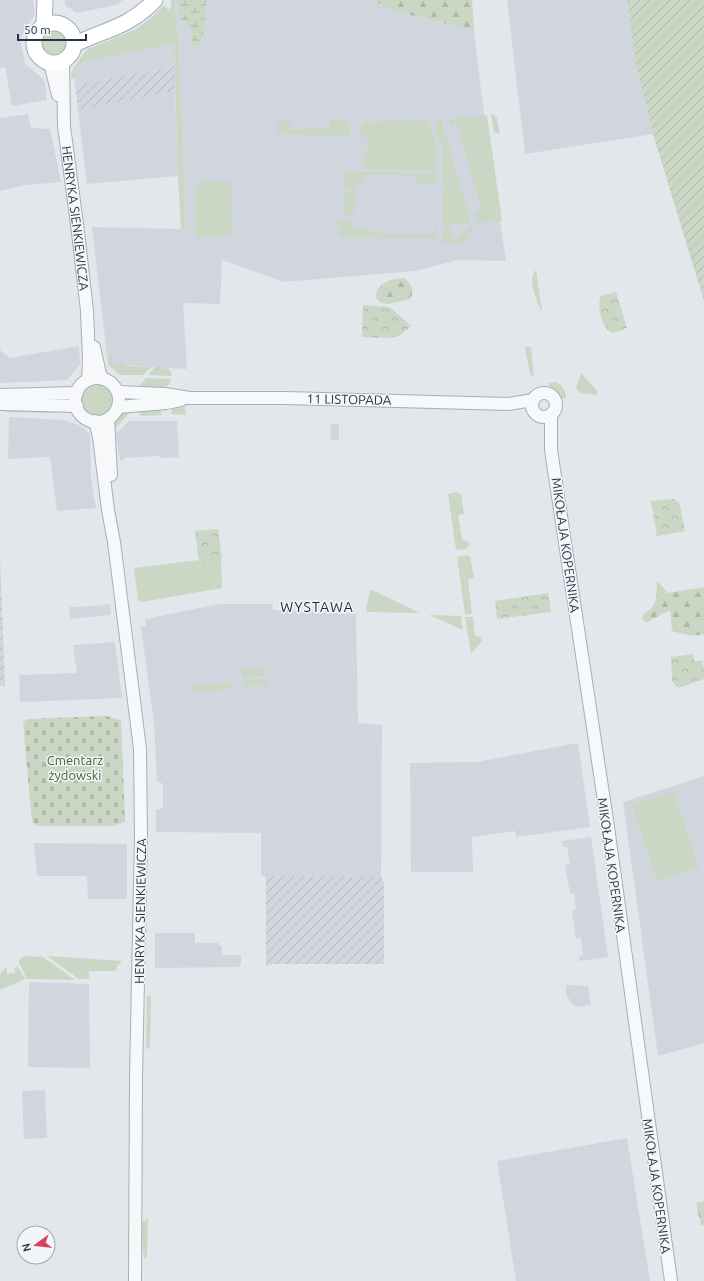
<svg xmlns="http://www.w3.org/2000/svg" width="704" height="1281" viewBox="0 0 704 1281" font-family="Ubuntu,sans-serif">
<defs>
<pattern id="industrial-furrows" width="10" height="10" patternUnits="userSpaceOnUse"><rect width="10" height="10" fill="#d1d6de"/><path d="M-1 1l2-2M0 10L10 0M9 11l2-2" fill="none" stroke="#b3b8c0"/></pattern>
<pattern id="forest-firs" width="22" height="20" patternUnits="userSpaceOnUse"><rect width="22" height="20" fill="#c9d7c4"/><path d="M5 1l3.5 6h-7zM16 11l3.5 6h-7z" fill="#adb9aa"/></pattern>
<pattern id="wetland-marsh" width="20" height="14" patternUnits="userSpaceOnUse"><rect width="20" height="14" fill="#c9d7c4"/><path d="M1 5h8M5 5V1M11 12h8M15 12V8" fill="none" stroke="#adb9aa"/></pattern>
<pattern id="cemetery-stones" width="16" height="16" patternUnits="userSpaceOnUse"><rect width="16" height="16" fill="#c9d7c4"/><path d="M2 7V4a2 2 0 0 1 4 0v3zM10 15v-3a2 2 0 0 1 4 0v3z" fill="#adb9aa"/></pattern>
<pattern id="park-crowns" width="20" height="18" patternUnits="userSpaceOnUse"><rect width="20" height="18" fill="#c9d7c4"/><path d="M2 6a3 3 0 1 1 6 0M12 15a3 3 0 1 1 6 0" fill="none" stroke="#adb9aa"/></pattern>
<pattern id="garden-furrows" width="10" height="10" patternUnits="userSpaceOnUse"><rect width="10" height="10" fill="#c9d7c4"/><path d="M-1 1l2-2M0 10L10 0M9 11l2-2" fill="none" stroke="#adb9aa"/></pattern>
</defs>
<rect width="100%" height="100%" fill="#e3e7ec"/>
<!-- built -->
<g fill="#d1d6de">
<polygon points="0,0 33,0 35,14 20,39 25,64 44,79 47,100 12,106 5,67 0,68"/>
<polygon points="65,0 123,0 116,5 77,13 65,5"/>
<polygon points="175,0 425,0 472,13 484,115 506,261 458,260 415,271 284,282 222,260 220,304 183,303 187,369 108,364 92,227 186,229 179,45"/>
<polygon points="507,0 627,0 635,59 653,134 525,154"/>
<polygon points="174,43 175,66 75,85 74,73 81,62"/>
<polygon points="175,91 178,176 87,184 78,110"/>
<polygon points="28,114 31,128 50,129 61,182 25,185 0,191 0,118"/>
<polygon points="79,346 80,364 67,380 0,383 0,349 1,351 10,358"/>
<polygon points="9,417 63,420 79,425 90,434 91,477 94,499 96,508 57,511 50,457 8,459"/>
<polygon points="129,421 177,421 179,457 163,458 157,456 124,458 123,460 120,461 116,434"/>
<polygon points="331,424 339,424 339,440 330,440"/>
<polygon points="110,604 111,615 70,619 69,607 95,606"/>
<polygon points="219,604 272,604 273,610 356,614 358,723 382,725 381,877 261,876 261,833 156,832 156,810 163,808 163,784 157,781 154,723 141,627 146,626 145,619"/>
<polygon points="115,642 122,698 20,702 19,675 77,673 73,645"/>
<polygon points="578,743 590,827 516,837 515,831 472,837 473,872 411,872 410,763 476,762"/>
<polygon points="704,776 704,1043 658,1056 623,802"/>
<polygon points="591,837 608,957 579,961 579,956 583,955 581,938 576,939 572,910 576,909 574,893 570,893 565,865 570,864 567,847 563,847 562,841"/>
<polygon points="34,843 127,844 127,899 88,899 87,876 37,876"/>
<polygon points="155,933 195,933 195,943 219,943 219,946 222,946 222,955 241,955 241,964 238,967 155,968"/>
<polygon points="29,982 89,984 90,1068 28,1067"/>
<polygon points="566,985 588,986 591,1005 577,1007 572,1004 566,994"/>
<polygon points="45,1090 47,1138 24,1139 22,1091"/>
<polygon points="627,1138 650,1281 516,1281 497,1161"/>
</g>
<!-- industrial -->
<g fill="url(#industrial-furrows)">
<polygon points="175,66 175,91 78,110 75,85"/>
<polygon points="0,554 5,686 0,686"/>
<polygon points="266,876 381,877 384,883 384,964 273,964 266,966"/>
</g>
<!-- grass -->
<g fill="#c9d7c4">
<polygon points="170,0 175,0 179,45 186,229 181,229 178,176 174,44 82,62 74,73 74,78 71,79 71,77 73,69 86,50 136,29 151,18 164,5 168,10 172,6"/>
<circle cx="54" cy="43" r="13"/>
<polygon points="491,113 497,118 500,133 494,133"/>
<polygon points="487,115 502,221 478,223 475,212 482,210 457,125 450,127 449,119"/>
<path d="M343 119C351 122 350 129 350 137L277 134V123L279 121H288L290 122 291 129 329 128 330 120Z"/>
<polygon points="428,120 437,147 436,170 363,169 364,157 367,153 367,137 361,137 361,126 365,122"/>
<polygon points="433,120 441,120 459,181 442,187 442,147"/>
<polygon points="345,172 436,173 437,175 437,184 416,183 416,176 365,175 365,182 356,182 356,189 344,189"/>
<polygon points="231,181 232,236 196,236 195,182"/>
<polygon points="459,182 471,224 443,223 442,222 442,189"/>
<polygon points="344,193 356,194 358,205 354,206 353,215 344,215"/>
<path d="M338 220H353V228H364V231H377L378 232C397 235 415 236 434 233V228H437V237L433 239 340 238 338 231H350V230L338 229Z"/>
<path d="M443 226 450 227 451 233 456 239 470 227H472C475 244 454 243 442 243Z"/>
<path d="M536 270 542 311C536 303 527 277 536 270Z"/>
<polygon points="525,347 531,347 534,376 530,375"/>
<polygon points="112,355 112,362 119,362 126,366 151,367 144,375 120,375 108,365 108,359"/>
<path d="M155 367C163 367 171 366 172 376L148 375Z"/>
<polygon points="581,373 597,391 597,395 580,393 576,388"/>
<path d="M146 378 171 379C168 393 151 390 139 391V387Z"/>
<path d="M556 382C564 386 566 391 566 399 557 398 550 392 549 383Z"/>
<circle cx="97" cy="400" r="15"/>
<polygon points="182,406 185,408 186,415 171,414 172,407"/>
<polygon points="8,408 57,411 55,413 5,412"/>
<polygon points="140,408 160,409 162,415 143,416 140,415"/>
<path d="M132 410 113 431C114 418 119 413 132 410Z"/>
<polygon points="457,492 461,495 464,514 458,515 462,540 468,541 469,545 466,549 456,550 448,494"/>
<polygon points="467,555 470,557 474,578 468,580 472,614 465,614 457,557"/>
<polygon points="199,560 199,562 221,560 222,588 142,602 138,600 134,568"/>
<polygon points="370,590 372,590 420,613 367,612 366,611"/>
<polygon points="429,615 461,616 463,630"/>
<polygon points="465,617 473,617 475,636 481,637 482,641 471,654"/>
<polygon points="265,668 266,675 242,678 242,670"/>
<polygon points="266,678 267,685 243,687 242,681"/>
<polygon points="231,682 232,688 192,693 192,686"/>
<polygon points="674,791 699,868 657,882 632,805"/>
<polygon points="25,956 43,957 75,980 27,979 19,963 19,960"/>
<polygon points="47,956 122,961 117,966 116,971 89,971 89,979 79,979"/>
<polygon points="7,966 7,974 15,973 15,967 18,967 25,979 0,990 0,974"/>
<polygon points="147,995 151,996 150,1049 146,1048"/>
<polygon points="148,1218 147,1257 144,1258 140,1224"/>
</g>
<!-- forest -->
<g fill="url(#forest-firs)">
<polygon points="371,0 472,0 474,30 402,13"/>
<path d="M404 278C411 284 415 290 410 299L389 304 381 303 375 297C378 282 391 279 404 278Z"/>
<path d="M657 581 668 593 704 587V634C692 637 683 634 672 631L670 611C662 613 654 619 646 623L642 618 644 613C659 607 656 595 657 581Z"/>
<polygon points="704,1201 704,1225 701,1225 696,1203"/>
</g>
<!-- wetland -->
<path fill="url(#wetland-marsh)" d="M177 0H207C202 15 208 34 198 47L192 45 191 27 179 18Z"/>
<!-- cemetery -->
<polygon fill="url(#cemetery-stones)" points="106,716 121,720 125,822 112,826 36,826 32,822 23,723 27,719"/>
<!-- park -->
<g fill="url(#park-crowns)">
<path d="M616 292 627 328 613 333C602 330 596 305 601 296Z"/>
<polygon points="363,305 390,307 411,326 401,335 390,338 362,337"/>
<polygon points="675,499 680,505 685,531 657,536 651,501"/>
<polygon points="218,529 222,560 199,562 195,531"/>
<polygon points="548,593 551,612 497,619 495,601"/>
<polygon points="693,654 695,662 702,660 704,670 704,679 678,688 672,681 671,657"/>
</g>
<!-- garden -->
<polygon fill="url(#garden-furrows)" points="627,0 704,0 704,301 653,134 635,59"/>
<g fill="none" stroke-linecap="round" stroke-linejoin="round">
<!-- minor casing -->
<g stroke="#a7aeb7" stroke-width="14">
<g id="minor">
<path id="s1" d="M63 61 64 126 78 232 87 311 89 358 88 380"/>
<polyline points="49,62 51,67 58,95"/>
<polyline points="94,347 100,374 103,379"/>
<circle cx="97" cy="400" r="22"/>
<polyline points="118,392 165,394 190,398 285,398 508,404 533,400"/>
<circle cx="544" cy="405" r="12"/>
<polyline points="0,395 77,393"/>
<polyline points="0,404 77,406"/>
<polyline points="118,407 166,403 181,400"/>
<polyline points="551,414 551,450 608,827 671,1281"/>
<polyline points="108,419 111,475"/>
<polyline points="95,421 99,437 108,510 114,542 140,749 141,836 136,1076 135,1281"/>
</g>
</g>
<!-- major casing -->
<g stroke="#a2acb9" stroke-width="17">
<g id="major">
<circle cx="54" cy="43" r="20"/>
<polyline points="44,25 45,0"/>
<path d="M75 44C107 29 129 27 155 0"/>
</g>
</g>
<!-- minor -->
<use href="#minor" stroke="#f6f8fa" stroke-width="12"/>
<!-- major -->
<use href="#major" stroke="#fff" stroke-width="15"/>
</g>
<g text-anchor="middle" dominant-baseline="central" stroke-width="3" stroke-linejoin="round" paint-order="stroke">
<!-- street labels -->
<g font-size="13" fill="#293546" stroke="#f3f6f9">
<text stroke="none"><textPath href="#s1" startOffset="158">HENRYKA SIENKIEWICZA</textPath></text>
<text transform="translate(349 399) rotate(1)">11 LISTOPADA</text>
<text transform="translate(566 545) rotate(82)">MIKOŁAJA KOPERNIKA</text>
<text transform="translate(612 865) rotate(82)">MIKOŁAJA KOPERNIKA</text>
<text transform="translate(140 911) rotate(-89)">HENRYKA SIENKIEWICZA</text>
<text transform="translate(657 1186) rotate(82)">MIKOŁAJA KOPERNIKA</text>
</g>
<!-- park labels -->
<g font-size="13" fill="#406336" stroke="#f3f6f9">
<text x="75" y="760">Cmentarz<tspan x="75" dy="15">żydowski</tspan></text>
</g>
<!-- neighbourhood labels -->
<g font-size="14" letter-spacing="1" fill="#1c2637" stroke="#f3f6f9">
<text x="317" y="607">WYSTAWA</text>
</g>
</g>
<!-- north arrow -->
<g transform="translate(36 1245) rotate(255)"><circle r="19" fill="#f3f6f9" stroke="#a2a9b1"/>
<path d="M0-3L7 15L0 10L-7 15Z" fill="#d8425e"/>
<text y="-6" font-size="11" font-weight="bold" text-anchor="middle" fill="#293546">N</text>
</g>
<!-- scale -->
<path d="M18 34v6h68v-6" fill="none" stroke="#293546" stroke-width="2"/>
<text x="24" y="34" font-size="12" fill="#293546" stroke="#f3f6f9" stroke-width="3" paint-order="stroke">50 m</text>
</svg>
